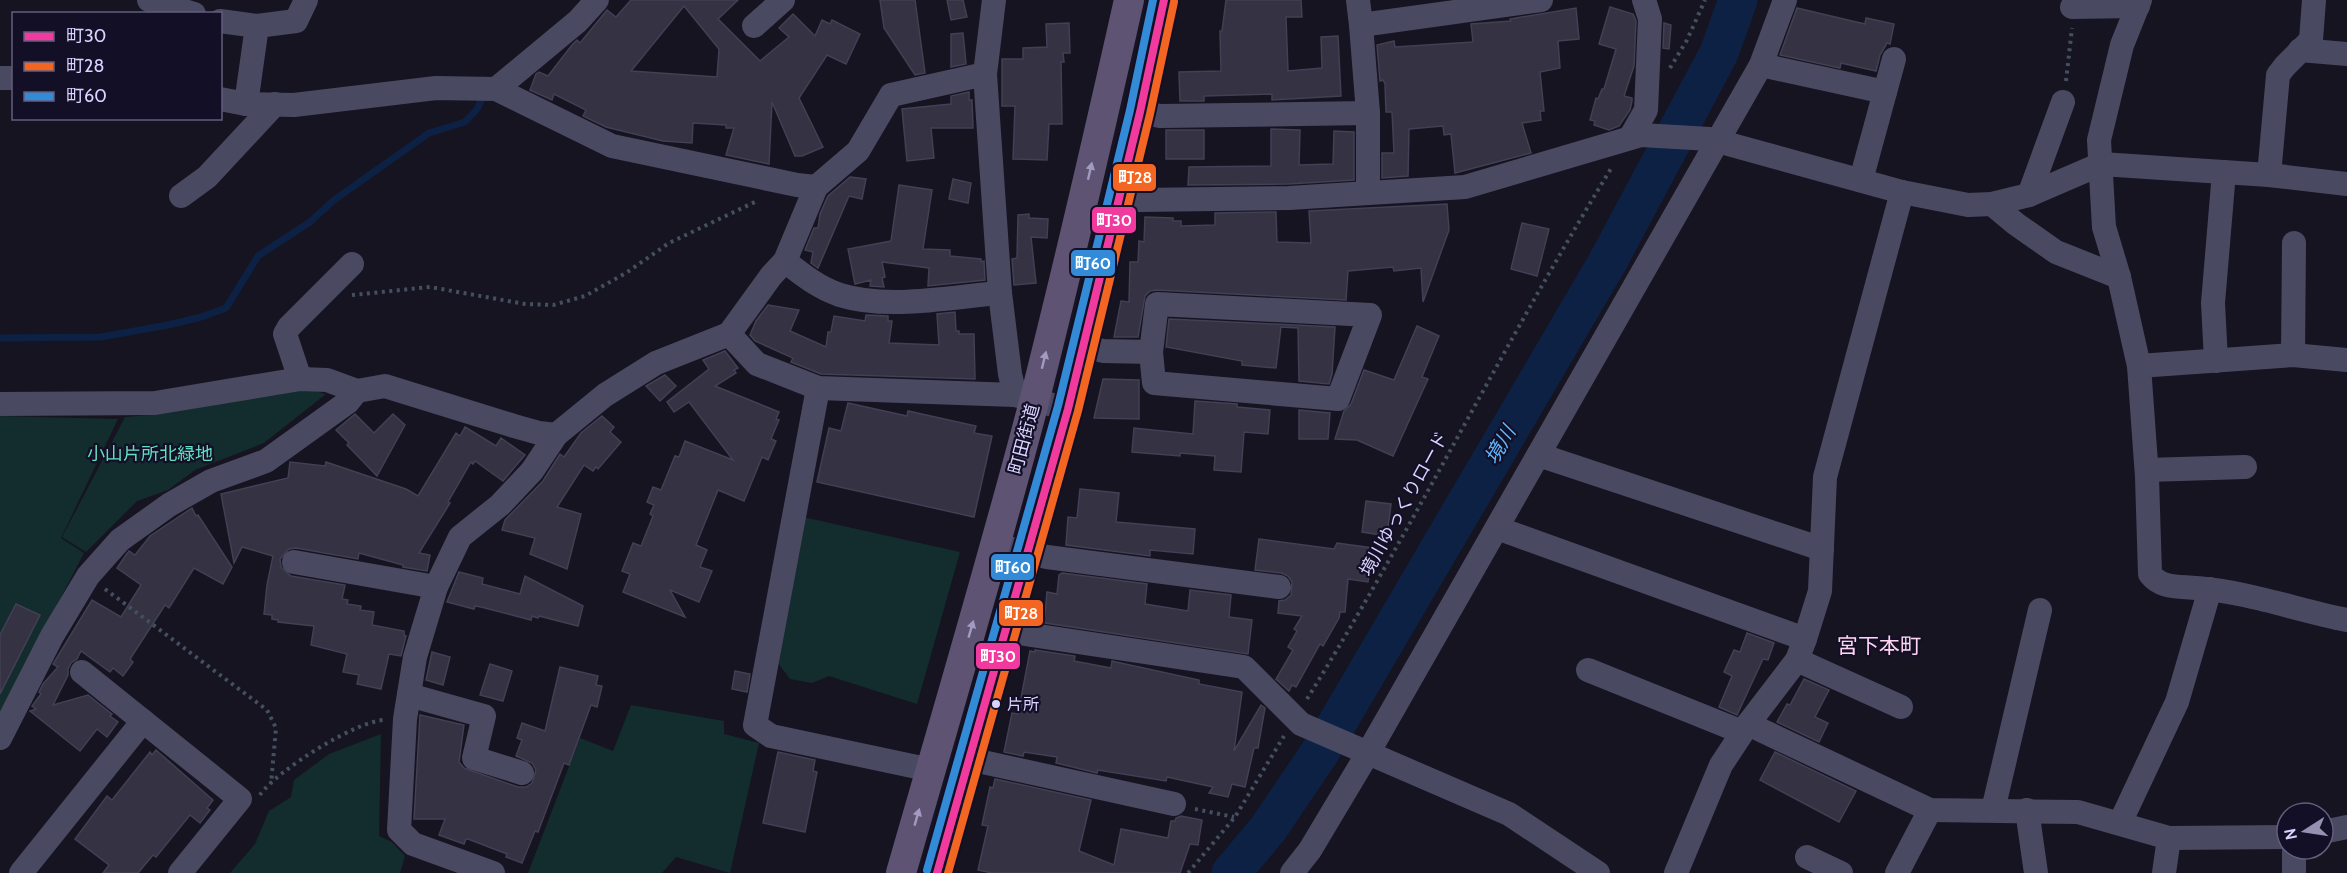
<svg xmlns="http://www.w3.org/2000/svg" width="2347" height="873" viewBox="0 0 2347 873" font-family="Cabin,'Noto Sans JP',sans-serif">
<rect width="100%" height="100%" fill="#161421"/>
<!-- green -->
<g fill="#132c2d">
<polygon points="300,387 326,394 264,443 195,470 168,490 137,501 86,552 62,537 125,417 161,414"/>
<polygon points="0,416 118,419 61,538 84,553 0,715"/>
<polygon points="803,517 960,552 917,704 829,676 812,683 790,679 778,663"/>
<polygon points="631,705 724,721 724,734 759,743 730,873 676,857 662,873 528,873 580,738 613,751"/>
<polygon points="381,734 379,836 392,842 405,856 400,873 230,873 255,844 269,811 291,797 294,780 329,754"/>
</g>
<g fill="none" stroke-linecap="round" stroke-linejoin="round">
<!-- stream -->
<polyline stroke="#0d2144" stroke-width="7" points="0,338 101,337 168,325 201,317 226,308 258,256 310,222 334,200 429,133 465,122 477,109 482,99"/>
<!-- river -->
<polyline stroke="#0d2144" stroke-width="39" points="1231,873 1268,829 1322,749 1607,263 1719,53 1738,0"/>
</g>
<!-- building -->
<g fill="#343243" stroke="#433f54" stroke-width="1.5" fill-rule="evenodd">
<path d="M631 0H738L718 19 760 61 789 37 779 28 793 14 815 36 822 20 830 24 832 20 860 34 846 64 827 55 799 98 823 147 802 156H795L772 102 769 164 726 155 734 128H726V125L693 123 692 143 663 141 606 127 583 116 586 110 554 94 552 100 530 90 536 74 539 72 548 76 572 45 577 40 580 43 607 10 616 17ZM684 6 719 49 717 77 631 71Z"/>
<polygon points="880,0 915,0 925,73 915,75 884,28"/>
<polygon points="947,0 963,0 967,17 951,20"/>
<polygon points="1226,0 1301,0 1302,17 1286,17 1288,71 1322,68 1321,37 1338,36 1341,96 1272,100 1272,94 1204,96 1204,101 1180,101 1179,72 1221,71 1220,31 1222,31"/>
<polygon points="1610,7 1633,14 1636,21 1634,66 1624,96 1632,98 1632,101 1630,110 1619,126 1609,130 1594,125 1595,121 1590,120 1596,98 1598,99 1602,89 1604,89 1616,49 1599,44"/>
<polygon points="1576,8 1579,39 1558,41 1560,68 1540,72 1544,111 1540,111 1541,120 1522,123 1531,153 1455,173 1451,134 1444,135 1443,126 1409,129 1408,176 1382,178 1382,153 1394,153 1392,112 1386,112 1385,84 1383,80 1380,81 1377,45 1394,41 1395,47 1473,42 1471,24 1511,21 1510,19"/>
<polygon points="1797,8 1865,24 1866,18 1894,24 1890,44 1887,43 1880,55 1876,71 1841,63 1840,68 1780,55"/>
<polygon points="1069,23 1070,53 1063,53 1064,62 1061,62 1062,124 1049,124 1047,160 1013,159 1015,106 1002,106 1002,59 1023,59 1023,48 1047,47 1046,24"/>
<polygon points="1664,23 1671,25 1669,49 1663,48"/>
<polygon points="963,33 966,64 951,67 951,34"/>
<polygon points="969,92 969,100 972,100 973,128 931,128 934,158 907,161 902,109 951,104 951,96"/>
<polygon points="1271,129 1300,130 1299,165 1333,164 1334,131 1354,132 1354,180 1288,184 1188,185 1189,167 1271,166"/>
<rect x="1166" y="130" width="38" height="29"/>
<polygon points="850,177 866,179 862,199 849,196 818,268 811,263 813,252 805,250 814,228 818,228 820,214 828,196"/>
<polygon points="953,179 971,183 968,203 949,199"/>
<polygon points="899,185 932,190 923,249 950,250 950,256 981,259 981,262 984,261 985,280 928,286 929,268 882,262 885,277 882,278 884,287 870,286 871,280 855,284 848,249 891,241"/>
<polygon points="1447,204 1449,230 1423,302 1421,268 1394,271 1393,267 1348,271 1346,300 1157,290 1150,291 1145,296 1138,337 1114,337 1121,301 1129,302 1130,262 1138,262 1139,241 1144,242 1145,217 1173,218 1173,221 1181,221 1181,226 1215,225 1215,213 1276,212 1277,242 1311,243 1309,211"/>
<polygon points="1029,214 1029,218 1048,219 1047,238 1031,237 1036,283 1014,285 1012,259 1017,258 1018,215"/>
<polygon points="1522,223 1549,229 1537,276 1511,269"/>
<polygon points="768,305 799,310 790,331 826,347 828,332 831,332 834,316 865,321 866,315 888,316 888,321 892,321 889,343 939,345 937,314 955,312 956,331 959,331 959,334 974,334 975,379 821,374 791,362 793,358 755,341 750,335 756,321"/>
<polygon points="1169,319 1335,327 1332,374 1329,384 1299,381 1298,328 1281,327 1276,368 1242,365 1242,361 1166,347"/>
<polygon points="1417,326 1439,336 1422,377 1428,379 1393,456 1357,440 1335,439 1344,411 1351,404 1364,370 1394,380"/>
<polygon points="725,351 738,368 734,370 736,373 715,386 779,412 776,419 779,420 771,439 776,441 768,460 762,457 744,501 718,490 696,545 707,550 700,567 712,571 699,602 670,590 685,617 623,592 630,574 622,571 633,543 641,546 653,516 650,514 654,505 647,502 653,487 661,490 675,456 679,457 685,441 733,460 689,402 674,412 667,402 709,369 703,360"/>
<polygon points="665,375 676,386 660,401 646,386"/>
<polygon points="1103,379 1139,380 1139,419 1094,418"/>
<polygon points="1195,401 1237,404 1237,407 1270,410 1268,434 1244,432 1241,472 1214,470 1215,456 1180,453 1180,456 1132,452 1134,428 1193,434"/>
<polygon points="848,403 907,416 908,411 976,426 974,433 992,436 974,517 817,482 829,428 841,431"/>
<polygon points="1299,410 1330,413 1328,439 1299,439"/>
<polygon points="355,414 374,433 393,414 405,425 377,476 347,445 349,443 336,430"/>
<polygon points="602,416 614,427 610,432 621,442 598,469 596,467 593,471 584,465 557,507 581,514 567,569 530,554 535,538 502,530 505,520 543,481 560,454 564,457 581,433"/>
<polygon points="465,427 496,446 501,438 525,455 503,481 475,461 473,464 471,462 448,502 450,503 419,553 430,555 427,571 403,567 403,565 359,553 358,559 296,548 289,549 280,559 281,567 291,576 345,585 342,599 348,600 347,604 361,606 360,610 374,612 372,625 404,631 404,635 406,636 401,656 389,654 381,689 357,684 359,675 343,672 347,654 311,645 314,626 278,622 278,620 272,619 272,615 264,614 267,585 273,556 242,547 234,563 221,494 288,478 290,462 325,466 326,462 406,489 418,496 456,433 460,436"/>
<polygon points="1080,489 1119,493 1116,522 1195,529 1193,554 1150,550 1150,556 1066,545 1068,517 1077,518"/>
<polygon points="1366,501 1391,504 1387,536 1362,532"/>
<polygon points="192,508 196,516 198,515 232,567 223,584 194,568 169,608 165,605 130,659 133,662 123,676 113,668 110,672 81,651 77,659 71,663 68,669 68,675 53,705 88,695 112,714 110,716 118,722 107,737 97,729 80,751 30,711 36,709 32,706 41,694 39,692 43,684 58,667 53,664 92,600 121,617 141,585 117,568 126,555 129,551 135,555 150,536"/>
<polygon points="1259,539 1334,549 1337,543 1373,548 1368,582 1348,579 1345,612 1340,612 1339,618 1323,646 1320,644 1296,687 1292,685 1289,691 1276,679 1293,650 1288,647 1297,631 1294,629 1302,616 1278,613 1279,601 1285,600 1291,595 1292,582 1288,576 1281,573 1255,570"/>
<polygon points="459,572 483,578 482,584 520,594 525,576 583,606 578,626 539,616 538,618 532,616 531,620 481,607 475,606 474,609 447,602"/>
<polygon points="1062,573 1147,584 1145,604 1188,611 1190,590 1231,595 1229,617 1252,620 1248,654 1039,622 1040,613 1045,614 1047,592 1057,594 1059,575"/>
<polygon points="16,604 40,615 0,694 0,635"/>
<polygon points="1747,633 1774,643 1768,660 1763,659 1737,715 1719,707 1732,676 1724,672 1734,650 1740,652"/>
<polygon points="1035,650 1075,656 1074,661 1111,668 1112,661 1116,662 1199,680 1199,684 1242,692 1234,751 1261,705 1265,708 1258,748 1254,748 1245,787 1232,784 1228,797 1209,793 1213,787 1167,777 1166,781 1098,770 1097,773 1056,763 1057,757 1024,752 1023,756 1004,752 1012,713 1018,714 1030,651 1035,652"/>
<polygon points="432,652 450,657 443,685 426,680"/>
<polygon points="490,664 512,671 503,701 480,695"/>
<polygon points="560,667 598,676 596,685 602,686 597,707 591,705 569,765 564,763 538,832 535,831 522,863 506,857 507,854 468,839 466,839 464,844 439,835 445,819 414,819 420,715 464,725 459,762 464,768 518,787 526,787 532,783 536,770 532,763 516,756 522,740 517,738 522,723 545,731"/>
<polygon points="735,671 750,674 747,692 732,689"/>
<polygon points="1804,679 1829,690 1815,717 1828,723 1819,742 1777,722 1787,704 1790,705"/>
<polygon points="156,750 213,800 207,808 210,810 200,823 190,815 156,857 153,855 138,873 103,873 109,865 75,839 107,796 112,800 150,752 152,755"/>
<polygon points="778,752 815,760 813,771 817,772 805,832 763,823"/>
<polygon points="1775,752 1856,791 1839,822 1760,780"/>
<polygon points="995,779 1091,800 1079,851 1114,865 1121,829 1168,838 1171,821 1175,821 1176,818 1181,816 1202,820 1198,845 1190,844 1180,873 992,873 978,870 988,826 982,825 990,787 993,788"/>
</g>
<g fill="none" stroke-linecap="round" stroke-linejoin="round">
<!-- path -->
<g stroke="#44505f" stroke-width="4" stroke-dasharray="3 4.5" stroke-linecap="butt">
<polyline points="1670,68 1687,40 1705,0"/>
<polyline points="2066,81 2072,28"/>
<polyline points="352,295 430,287 525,304 553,305 585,296 626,273 669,243 757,201"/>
<polyline points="105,589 267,710 276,728 271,784"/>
<path d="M1307 699C1415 525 1505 341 1612 167"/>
<path d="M260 795C276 771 357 720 385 720"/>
<polyline points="1195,809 1234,817"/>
<polyline points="1188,873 1235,817 1284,736"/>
</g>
<!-- minor -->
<g stroke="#4a4962" stroke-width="24">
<polyline points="149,0 194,14"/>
<polyline points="994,0 985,74 1000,293 1010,374 1015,395"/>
<polyline points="1358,0 1361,25"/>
<path d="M2140 0 2122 45 2099 140 2104 227 2119 277 2139 366 2147 477 2150 574C2161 589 2180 586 2197 588 2248 592 2297 610 2347 620"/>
<polyline points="2072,7 2138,6"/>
<polyline points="220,21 257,26"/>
<polyline points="754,26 783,0"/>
<polyline points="2300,50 2347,54"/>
<polyline points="1761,65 1885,92"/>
<polyline points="0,78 14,78"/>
<polyline points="496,89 578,21 597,0"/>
<polyline points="220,99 246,104 294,105 436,88 496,89 612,146 797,185 816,187"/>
<polyline points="246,104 257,26 296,21 306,0"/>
<polyline points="1140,112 1160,116 1368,113 1361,25 1541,0"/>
<polyline points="1630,138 1646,110 1650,19 1644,0"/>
<polyline points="2269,175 2278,75 2285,66 2311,40 2314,0"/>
<polyline points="1861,180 1894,59"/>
<polyline points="1368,193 1368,113"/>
<polyline points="2029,195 2063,102"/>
<polyline points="181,196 207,177 275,104"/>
<polyline points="1120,196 1140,200 1289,198 1465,187 1641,135 1710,139 1902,192 1968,205 1992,204 2029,195 2101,164 2269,175 2347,184"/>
<polyline points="1992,204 2016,224 2056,252 2119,277"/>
<path d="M785 261C801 274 819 288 840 295 888 310 951 297 1000 293"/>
<polygon points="1157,304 1370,315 1338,399 1154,383 1151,352"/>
<polyline points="729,334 757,364 818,388 1015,395 1068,409"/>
<polyline points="1084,346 1103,351 1151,352"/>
<polyline points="2293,355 2294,243"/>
<polyline points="2216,361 2213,303 2224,172"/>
<polyline points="2139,366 2293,355 2347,360"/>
<polyline points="300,379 285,334 289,327 352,264"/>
<polyline points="818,388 755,725 771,736 931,770"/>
<polyline points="0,404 155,403 300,379 327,380 357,391"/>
<polyline points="1539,455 1822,549"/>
<polyline points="2147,470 2245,467"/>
<polyline points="1497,528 1805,639"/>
<polyline points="995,545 1047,557 1279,587"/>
<polyline points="294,562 436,587"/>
<polyline points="1006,631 1244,667 1301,724 1509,814 1598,873"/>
<polyline points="1797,660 1901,707"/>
<polyline points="1588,670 1742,732"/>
<polyline points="82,672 240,799 180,873"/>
<polyline points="409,695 484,716 474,758 522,773"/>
<polyline points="1748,724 1930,810 2078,812 2169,838 2287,837"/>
<polyline points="0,738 52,636 88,576 120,540 169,505 211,481 266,461 348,402 357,391 385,386 514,426 539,433 556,435"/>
<polyline points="969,759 1174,804"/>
<polyline points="1993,810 2040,610"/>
<polyline points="2027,810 2036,873"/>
<polyline points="2120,823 2177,702 2210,589"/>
<polyline points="2323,832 2347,827"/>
<polyline points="1807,857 1841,873"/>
<polyline points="21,873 143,721"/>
<polyline points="493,873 413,844 399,830 405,719 415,657 436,587 460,537 500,505 532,471 556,435 605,395 656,363 729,334 771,276 785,261 816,187 858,151 891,95 985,74"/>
<polyline points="1292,873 1310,850 1368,753 1761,65 1785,0"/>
<polyline points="1676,873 1721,765 1748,724 1797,660 1805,639 1820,591 1825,477 1902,192"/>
<polyline points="1897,873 1930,810"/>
<polyline points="2164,873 2169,838"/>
<polyline points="2294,873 2294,849"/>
</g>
<!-- major -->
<g stroke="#5e5373" stroke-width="30">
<path d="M901 873C946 716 993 559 1034 402 1068 268 1099 134 1129 0"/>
<polyline points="937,873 1068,409 1140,112 1164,0"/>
</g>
<!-- bus-1 casing -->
<g stroke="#130f26" stroke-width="12">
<polyline id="bus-1" points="937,873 1068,409 1140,112 1164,0"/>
</g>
<!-- bus-2 casing -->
<g stroke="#130f26" stroke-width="12">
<polyline id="bus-2" points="948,873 1078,411 1150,114 1174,2"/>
</g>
<!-- bus-3 casing -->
<g stroke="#130f26" stroke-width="12">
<polyline id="bus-3" points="927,870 1058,406 1130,110 1153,0"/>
</g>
<!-- bus-1 -->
<use href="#bus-1" stroke="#f13a9d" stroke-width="8"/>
<!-- bus-2 -->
<use href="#bus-2" stroke="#f26522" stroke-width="8"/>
<!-- bus-3 -->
<use href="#bus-3" stroke="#338bd7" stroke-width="8"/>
</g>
<!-- one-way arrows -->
<defs><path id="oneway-solid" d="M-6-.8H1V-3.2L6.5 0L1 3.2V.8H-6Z" transform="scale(1.5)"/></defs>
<g fill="#a29ac0">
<use href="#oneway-solid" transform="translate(1090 171) rotate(-77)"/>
<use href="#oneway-solid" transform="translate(1044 360) rotate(-76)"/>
<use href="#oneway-solid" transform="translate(971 629) rotate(-74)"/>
<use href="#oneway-solid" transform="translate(917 817) rotate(-74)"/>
</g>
<!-- markers -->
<circle fill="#d9d4ff" stroke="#130f26" stroke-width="2" cx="996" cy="704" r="5"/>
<g text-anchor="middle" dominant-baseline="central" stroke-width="4.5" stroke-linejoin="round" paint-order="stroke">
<!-- bus labels -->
<g font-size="16" fill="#d9d4ff" stroke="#130f26" text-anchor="start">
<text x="1007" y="704">片所</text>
</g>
<!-- street labels -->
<g font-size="18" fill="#d9d4ff" stroke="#130f26">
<text transform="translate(1024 439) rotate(-75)">町田街道</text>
<text transform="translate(1404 504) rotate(-61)">境川ゆっくりロード</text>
</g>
<!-- park labels -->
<g font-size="18" fill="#5fe0c0" stroke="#130f26">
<text x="150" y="454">小山片所北緑地</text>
</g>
<!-- water labels -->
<g font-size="20" font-style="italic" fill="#62b6ff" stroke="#130f26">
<text transform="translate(1500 445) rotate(-60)">境川</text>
</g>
<!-- quarter labels -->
<g font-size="21" fill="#ffd6f0" stroke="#130f26">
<text x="1879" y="645">宮下本町</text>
</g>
</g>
<g stroke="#130f26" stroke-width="2">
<rect x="1112" y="163" width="45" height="29" rx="6" fill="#f26522"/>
<rect x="1091" y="206" width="46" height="28" rx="6" fill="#f13a9d"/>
<rect x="1070" y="249" width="46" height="28" rx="6" fill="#338bd7"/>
<rect x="990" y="553" width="45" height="28" rx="6" fill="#338bd7"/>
<rect x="998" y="599" width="46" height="28" rx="6" fill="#f26522"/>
<rect x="975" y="642" width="46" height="28" rx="6" fill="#f13a9d"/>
</g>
<g font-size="16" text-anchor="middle" font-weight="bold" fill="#fff">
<text x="1135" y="183">町28</text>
<text x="1114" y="226">町30</text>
<text x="1093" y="269">町60</text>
<text x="1013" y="573">町60</text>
<text x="1021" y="619">町28</text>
<text x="998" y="662">町30</text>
</g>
<!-- legend -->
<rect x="12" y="12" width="210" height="108" fill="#130f26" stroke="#625e7d" stroke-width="1.5"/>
<rect x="24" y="32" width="30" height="9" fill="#f13a9d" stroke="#625e7d" stroke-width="1.5"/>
<text x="66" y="42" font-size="18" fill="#d9d4ff">町30</text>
<rect x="24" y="62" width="30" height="9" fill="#f26522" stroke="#625e7d" stroke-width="1.5"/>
<text x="66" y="72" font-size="18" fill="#d9d4ff">町28</text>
<rect x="24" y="92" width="30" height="9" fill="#338bd7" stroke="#625e7d" stroke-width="1.5"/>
<text x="66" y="102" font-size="18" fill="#d9d4ff">町60</text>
<!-- north arrow -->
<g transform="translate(2305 831) rotate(258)"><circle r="28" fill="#130f26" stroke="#625e7d" stroke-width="1.5"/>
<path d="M0-4.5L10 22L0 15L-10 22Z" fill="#9591b1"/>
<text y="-9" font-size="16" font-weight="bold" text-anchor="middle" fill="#d9d4ff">N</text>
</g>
</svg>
